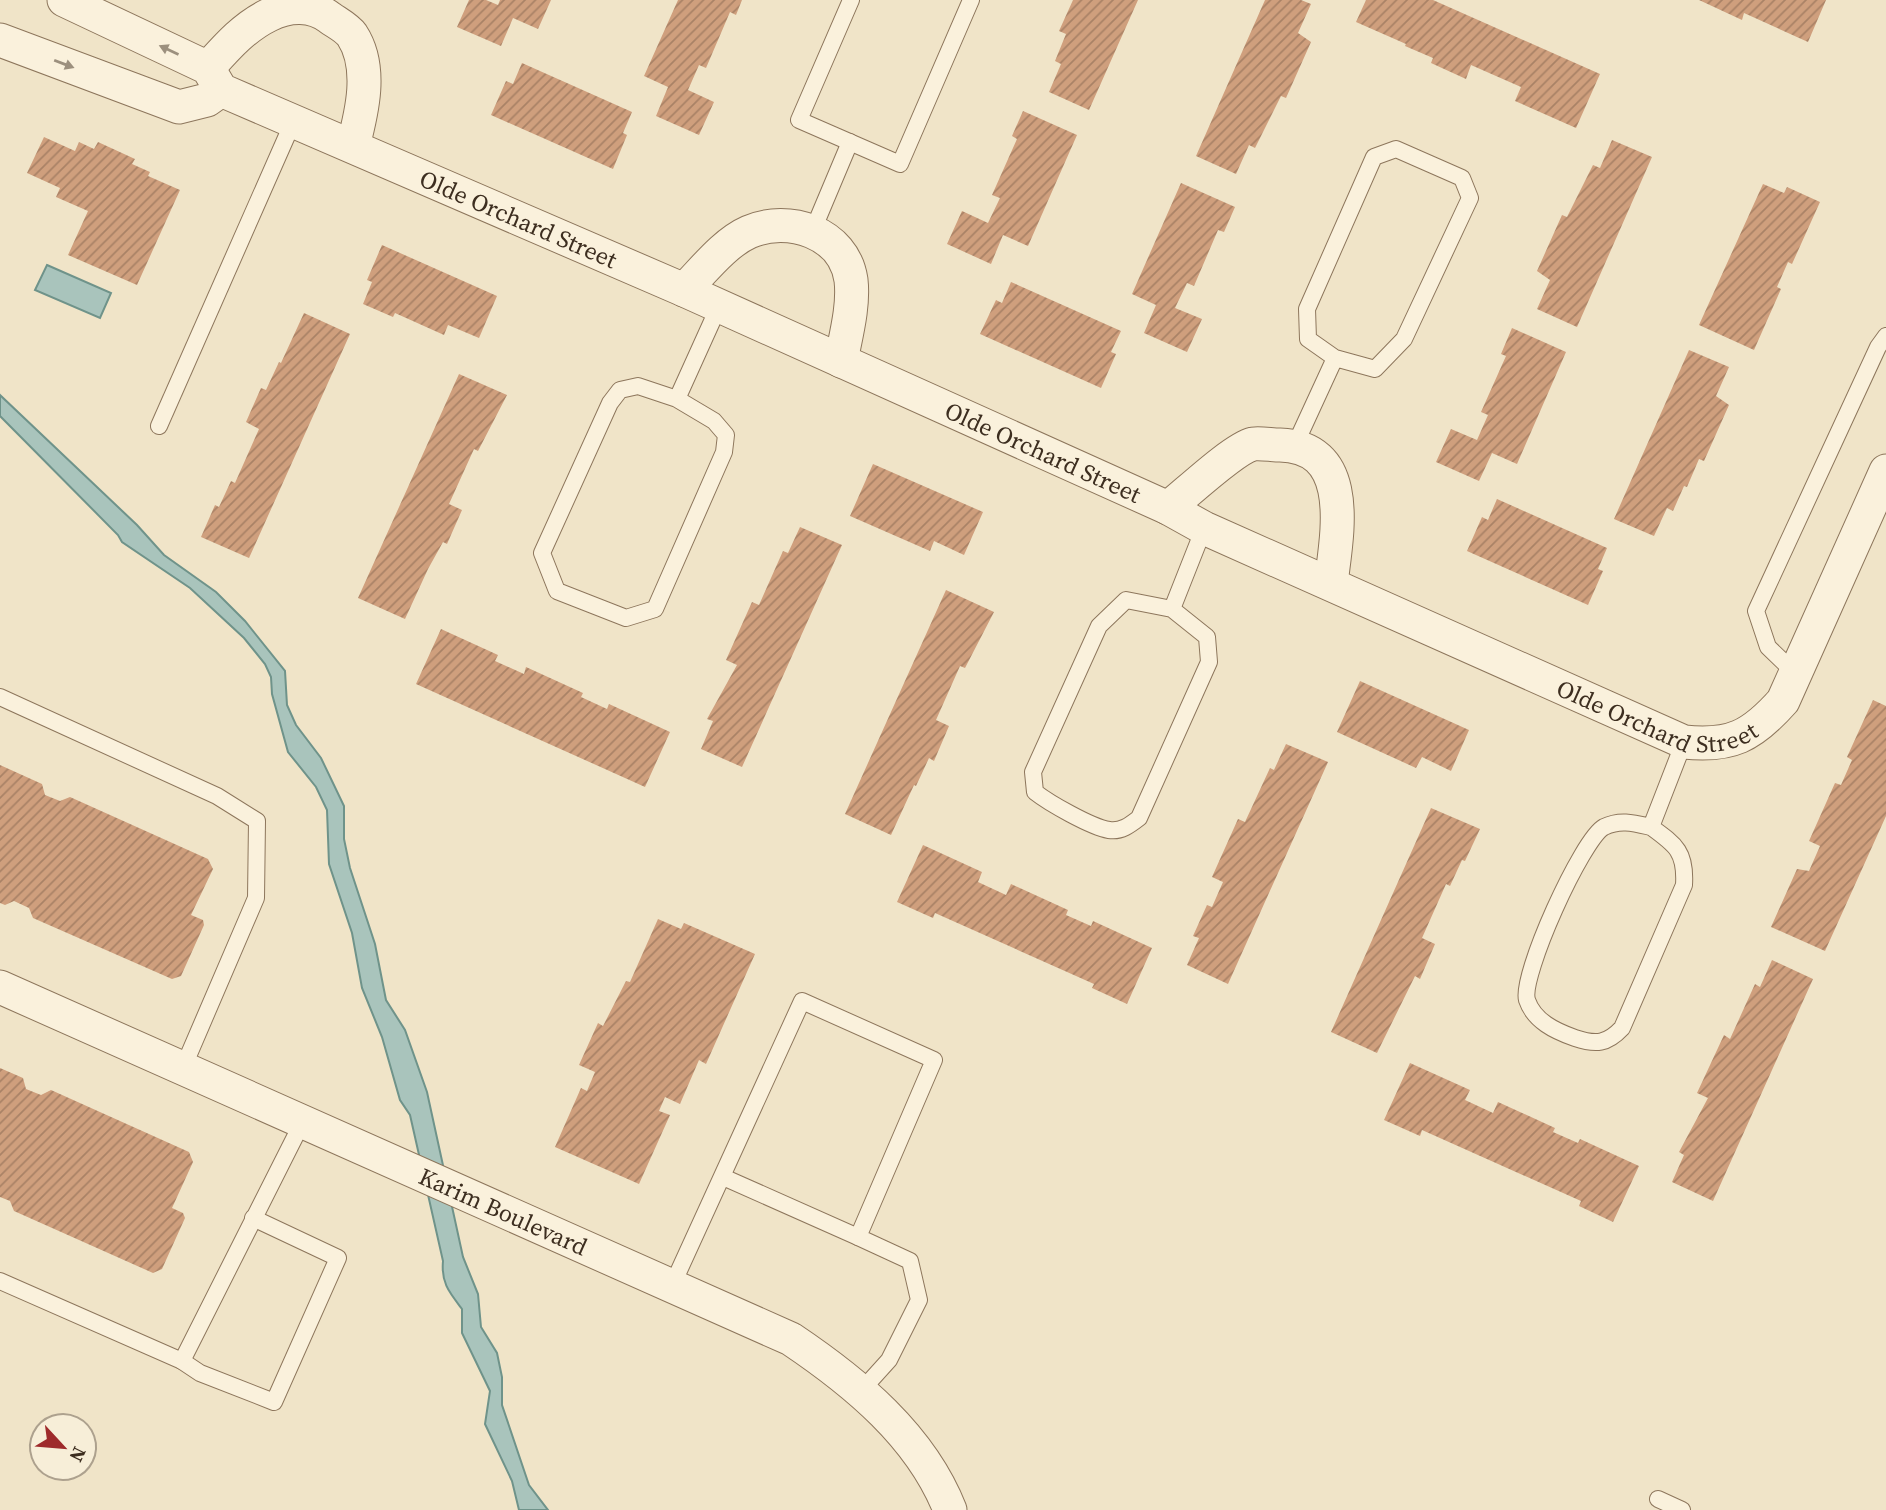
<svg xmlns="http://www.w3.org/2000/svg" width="1886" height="1510" viewBox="0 0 1886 1510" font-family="'Source Serif 4',serif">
<defs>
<pattern id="building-hatch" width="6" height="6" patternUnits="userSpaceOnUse" patternTransform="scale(1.75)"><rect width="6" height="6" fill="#cf9f7d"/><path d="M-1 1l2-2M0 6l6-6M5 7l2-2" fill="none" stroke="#a98266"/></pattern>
</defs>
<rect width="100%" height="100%" fill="#f0e4c8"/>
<!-- water -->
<g fill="#a9c4bc" stroke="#6f938a" stroke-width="2">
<polygon points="47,265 111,293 100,318 35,290"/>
<path d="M0 395 137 525 164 555 216 592 245 621 285 671 287 705 296 725 321 758 344 806V839L350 868 375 944 386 1000 405 1030 427 1092 463 1257 478 1294 481 1327 497 1353 502 1377V1405L529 1485 548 1510H519L512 1481 485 1424 490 1391 462 1333V1309C449 1292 441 1283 443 1261L410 1115 400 1100 382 1037 362 988 352 933 329 864 327 810 316 787 288 752 272 694 271 677 265 664 244 638 190 588 122 542 118 535 0 416Z"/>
</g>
<!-- building -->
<g fill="url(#building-hatch)">
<polygon points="469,0 486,0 498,5 500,0 551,0 538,29 513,18 501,46 457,27"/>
<polygon points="678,0 742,0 736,15 730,12 706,68 699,65 688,90 714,102 699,135 656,116 668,87 644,76"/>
<polygon points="1073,0 1138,0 1089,110 1049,92 1061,64 1055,61 1066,34 1059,31"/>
<polygon points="1265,0 1301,0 1311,4 1298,33 1311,42 1286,98 1281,96 1255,148 1249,145 1236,174 1196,156"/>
<polygon points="1366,0 1433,0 1600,74 1576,128 1515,101 1521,87 1471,65 1466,79 1431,63 1433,58 1405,46 1406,44 1356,22"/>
<polygon points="1699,0 1826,0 1808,42 1744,13 1742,20"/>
<polygon points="522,63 632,112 623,133 627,135 613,169 491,115 506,81 513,84"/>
<polygon points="1023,111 1077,135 1028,246 1003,235 991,264 947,244 962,211 988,223 1000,198 992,195 1017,139 1012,136"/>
<polygon points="44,137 75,151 79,142 94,149 98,142 135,159 132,164 150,172 148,176 180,190 137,285 68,255 88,211 56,197 60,188 27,173"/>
<polygon points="1612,140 1652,157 1577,327 1537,309 1550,280 1537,271 1562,215 1567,217 1593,165 1600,168"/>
<polygon points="1181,183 1235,207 1224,232 1218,230 1194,286 1187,283 1175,308 1202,319 1187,352 1144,333 1156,305 1132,294"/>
<polygon points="1763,184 1784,193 1787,187 1820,202 1792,264 1788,262 1777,287 1781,289 1754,350 1699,325"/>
<polygon points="382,245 497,296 479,338 448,325 444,335 395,313 393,317 363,304 372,282 367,280"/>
<polygon points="1011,282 1121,331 1111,352 1116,354 1101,388 980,334 996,300 1002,303"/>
<polygon points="304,313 350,334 249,558 201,537 215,505 219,507 231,481 235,483 259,429 246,422 261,388 266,390 279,362 281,363"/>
<polygon points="1512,328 1566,352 1517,464 1492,453 1479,481 1436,462 1451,429 1477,440 1488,415 1481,412 1506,356 1501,354"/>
<polygon points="1689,350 1729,367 1716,396 1729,405 1704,461 1699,459 1687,487 1684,486 1673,511 1667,508 1654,536 1614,519"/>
<polygon points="459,374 507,395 478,451 474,449 449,504 462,510 447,544 443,542 428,569 405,619 358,598"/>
<polygon points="873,464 983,512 964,555 934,541 930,551 850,516"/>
<polygon points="1497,499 1607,548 1598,569 1603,571 1588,605 1467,551 1482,517 1488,520"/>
<polygon points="800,527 842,545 742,767 701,749 713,721 707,719 737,665 726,660 752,602 759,605 783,551 788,553"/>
<polygon points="946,590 994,612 965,668 960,666 936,720 949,726 934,761 929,758 916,786 914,785 891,835 845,814"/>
<polygon points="441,629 498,655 495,661 524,674 526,667 583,693 581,697 607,709 609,704 670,732 645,787 416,684"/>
<polygon points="1360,681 1469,730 1451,771 1422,757 1416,768 1337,732"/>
<polygon points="1873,700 1886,706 1886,816 1825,951 1771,927 1797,869 1809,871 1820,846 1809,841 1835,783 1841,785 1852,760 1847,757"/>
<polygon points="1286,744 1328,762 1228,984 1187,965 1199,938 1193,936 1207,905 1212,907 1223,882 1212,877 1238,819 1245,822 1270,768 1274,770"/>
<polygon points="0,765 42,784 45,795 60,801 70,797 208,859 213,869 191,915 203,920 204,925 181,976 172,979 33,918 29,908 14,901 5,905 0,903"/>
<polygon points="1431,808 1480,829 1465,861 1462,860 1450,886 1446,884 1422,938 1435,944 1420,979 1415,976 1377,1053 1331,1032"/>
<polygon points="923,845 982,872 978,882 1006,895 1011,884 1068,910 1066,915 1091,926 1093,921 1152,948 1127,1004 1092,988 1094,984 935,913 933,918 897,902"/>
<polygon points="658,919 681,929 684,923 755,954 706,1064 699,1060 680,1104 665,1097 659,1111 670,1115 639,1184 555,1147 581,1088 587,1091 595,1072 579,1065 598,1023 603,1026 626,981 630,982"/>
<polygon points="1772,960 1813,979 1713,1201 1672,1182 1684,1155 1679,1152 1708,1098 1697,1093 1724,1035 1730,1039 1755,984 1760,987"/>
<polygon points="1410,1063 1470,1090 1465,1100 1493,1113 1498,1102 1555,1128 1553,1132 1578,1143 1580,1139 1639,1166 1613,1222 1579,1206 1581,1201 1422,1130 1420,1136 1384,1120"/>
<polygon points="0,1068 23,1078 26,1089 41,1095 51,1090 189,1152 193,1162 172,1208 183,1213 185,1218 162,1269 153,1273 14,1211 10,1201 0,1197"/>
</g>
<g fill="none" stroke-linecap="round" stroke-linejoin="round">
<!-- service casing -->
<g stroke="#8d765c" stroke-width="18">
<g id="service">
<polyline points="851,0 799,120 900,164 971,0"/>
<polyline points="813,230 850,142"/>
<polyline points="677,399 714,421 726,435 724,452 655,609 626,618 557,591 542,553 610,403 620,390 638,386 677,399 719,306"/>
<polyline points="159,426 293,122"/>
<polyline points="1295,445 1335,358 1375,369 1404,339 1470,198 1462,178 1396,149 1374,157 1307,309 1308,339 1335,358"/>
<path d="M1172 609 1207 637 1209 662 1139 818C1130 825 1121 832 1109 830 1091 827 1049 803 1035 792L1033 772 1099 626 1126 600 1172 609 1204 528"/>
<polyline points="1796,674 1768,647 1756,611 1878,347 1886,336"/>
<polyline points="0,697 217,796 257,821 256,898 183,1068"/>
<path d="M1651 827C1634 823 1620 819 1604 827 1582 839 1520 976 1527 1000 1534 1021 1555 1031 1575 1038 1596 1045 1607 1044 1622 1028L1684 885C1686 852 1676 845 1651 827L1684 742"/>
<polyline points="723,1177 858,1237"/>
<polyline points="0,1281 182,1361 302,1123"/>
<polyline points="671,1288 802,1001 934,1060 858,1237 910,1261 919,1300 889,1360 861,1391"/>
<polyline points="182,1361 200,1373 274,1402 338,1258 253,1218"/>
<polyline points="1658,1499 1682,1510"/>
</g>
</g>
<!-- minor casing -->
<g stroke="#8d765c" stroke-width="35">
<g id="minor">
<path id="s1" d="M64 0 208 68 221 90 684 290 1168 508 1204 528 1684 742C1731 747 1752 736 1783 701L1886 471"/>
<polyline points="0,40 179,107 207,100 221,90"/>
<path d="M208 68C226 48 244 27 269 15 289 5 312 4 330 18 337 23 347 28 352 35 373 67 362 112 353 146"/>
<path d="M684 290C703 271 724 243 749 232 788 215 844 232 851 280 854 306 846 335 841 361"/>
<path d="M1168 508C1186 494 1233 449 1253 444 1261 443 1272 445 1280 445 1355 447 1337 534 1331 583"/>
<path id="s2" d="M0 987 791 1339C855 1382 921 1436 950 1510"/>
</g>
</g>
<!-- service -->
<use href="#service" stroke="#faf1dc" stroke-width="16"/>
<!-- minor -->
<use href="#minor" stroke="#faf1dc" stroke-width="33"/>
</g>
<!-- one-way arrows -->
<defs><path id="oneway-solid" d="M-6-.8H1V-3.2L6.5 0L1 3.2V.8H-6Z" transform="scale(1.75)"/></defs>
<g fill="#9c907e">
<use href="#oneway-solid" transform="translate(169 50) rotate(-155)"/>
<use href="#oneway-solid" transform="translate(64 64) rotate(21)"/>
</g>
<g text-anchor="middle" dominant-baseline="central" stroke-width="6" stroke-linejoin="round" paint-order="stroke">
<!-- street labels -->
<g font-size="24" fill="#3d2e20" stroke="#f7eed8">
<text stroke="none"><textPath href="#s1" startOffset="509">Olde Orchard Street</textPath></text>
<text stroke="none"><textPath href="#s1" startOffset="1083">Olde Orchard Street</textPath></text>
<text stroke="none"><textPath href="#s1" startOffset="1755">Olde Orchard Street</textPath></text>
<text stroke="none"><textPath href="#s2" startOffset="551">Karim Boulevard</textPath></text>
</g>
</g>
<!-- north arrow -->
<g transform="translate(63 1447) rotate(116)"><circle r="33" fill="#f7eed8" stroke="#ada18e" stroke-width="2"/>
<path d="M0-5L12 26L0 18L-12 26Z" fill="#9e2a2b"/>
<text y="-10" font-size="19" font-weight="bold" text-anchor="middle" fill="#3d2e20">N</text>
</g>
</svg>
